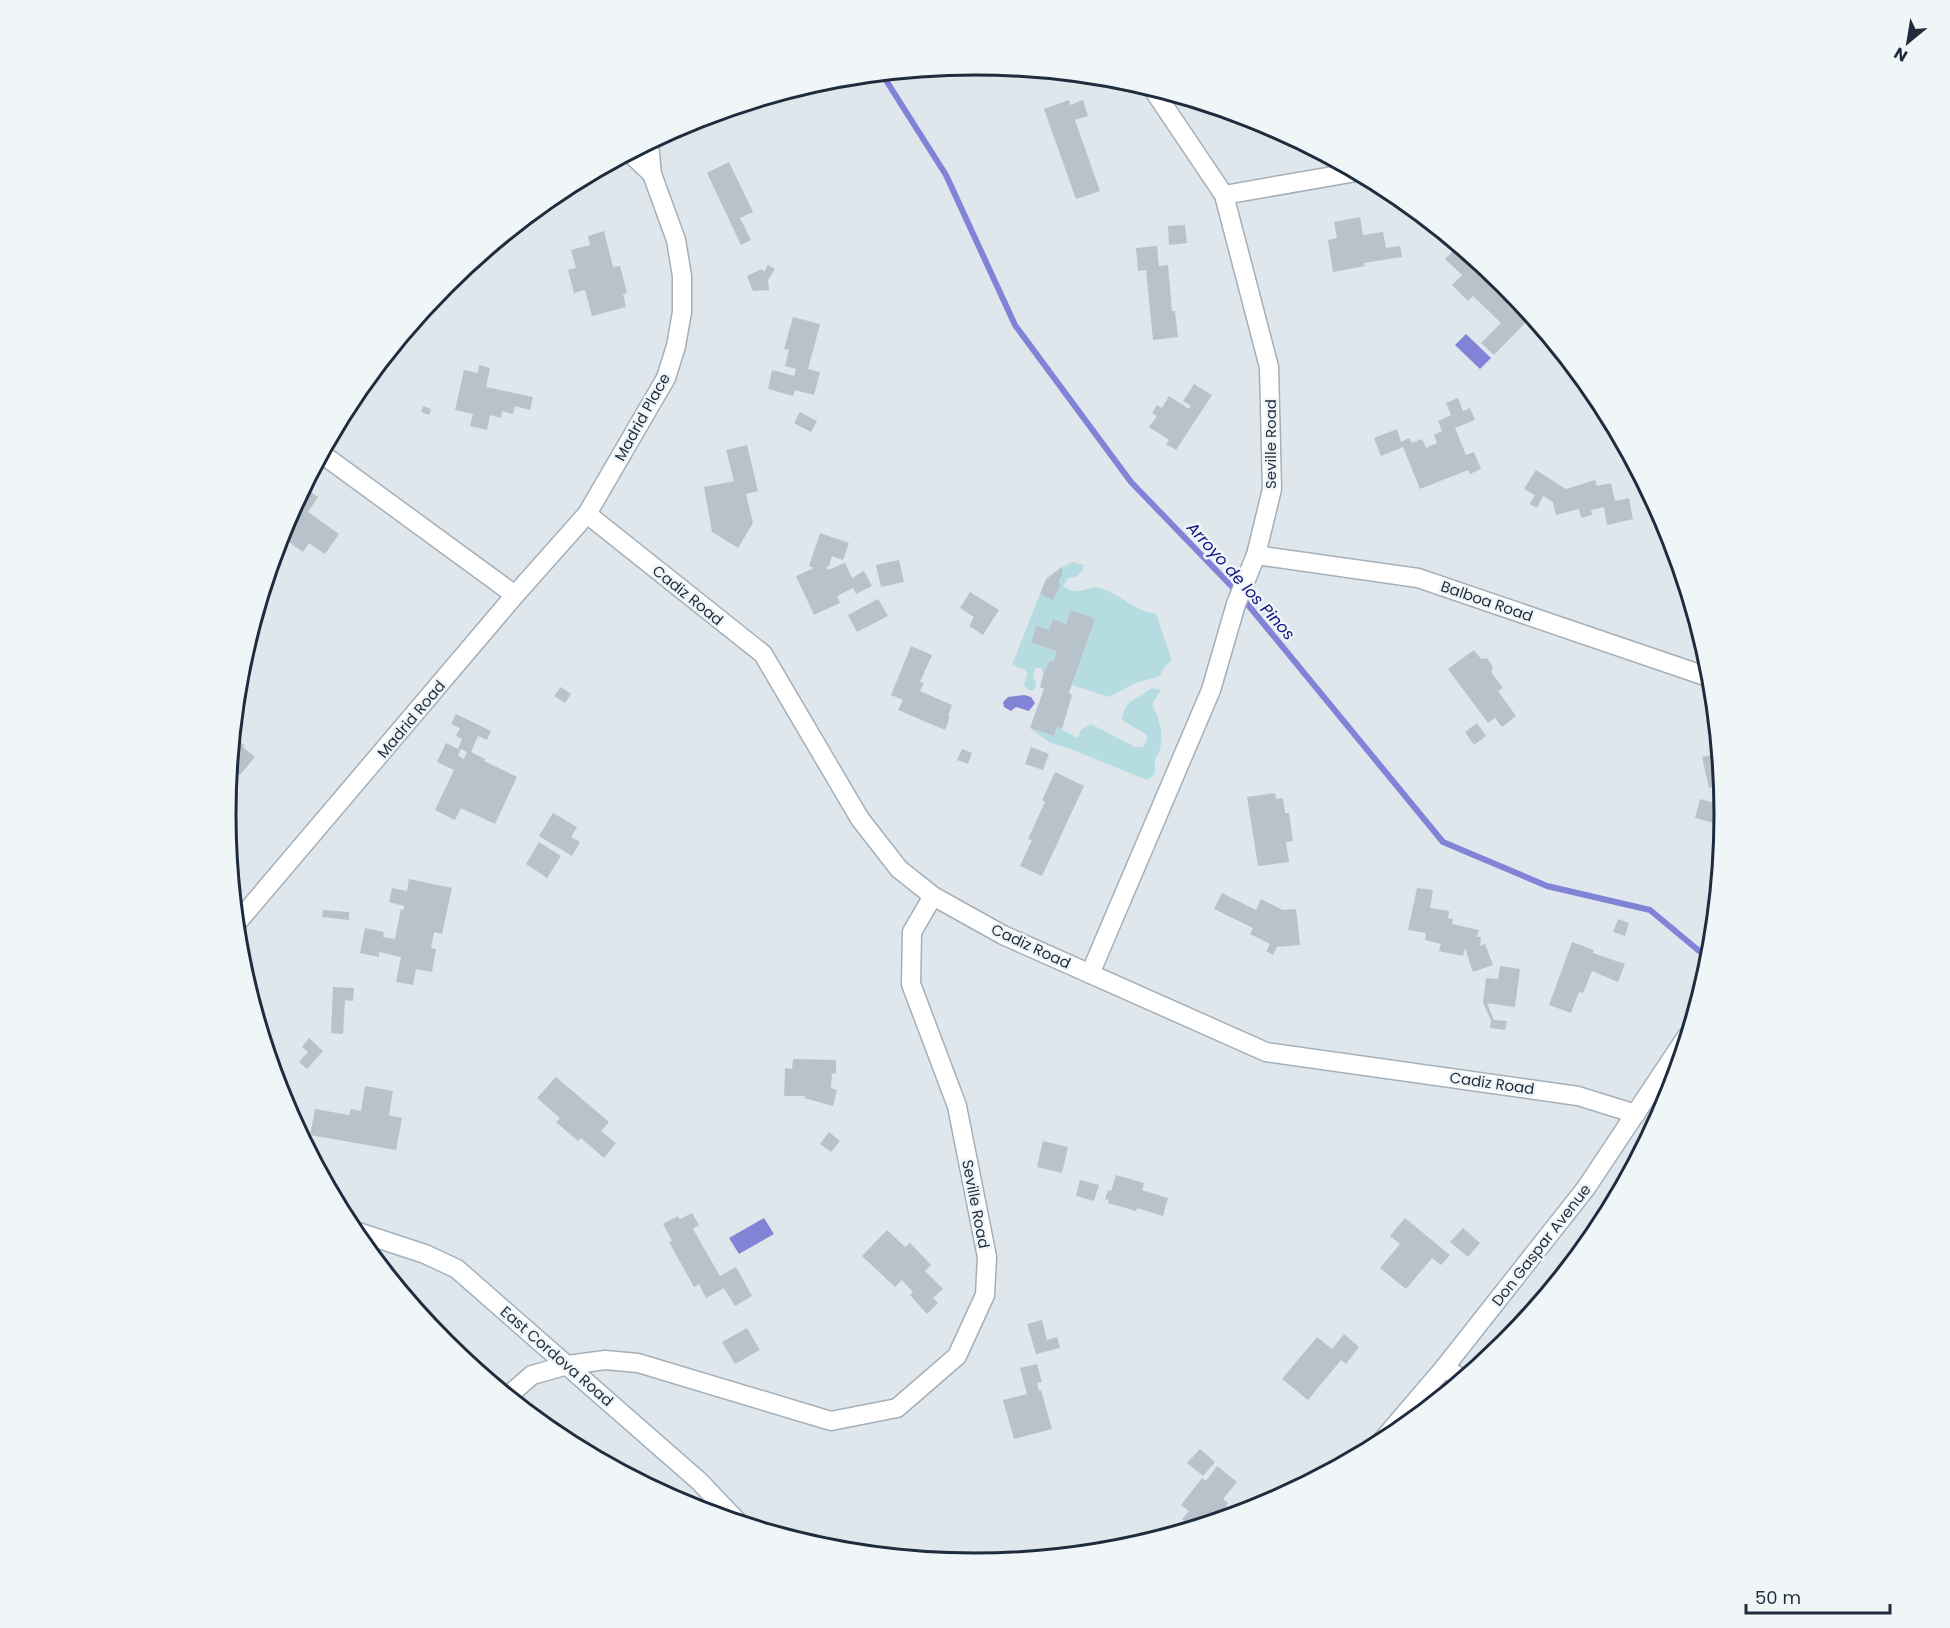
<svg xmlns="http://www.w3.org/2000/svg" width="1950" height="1628" viewBox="0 0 1950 1628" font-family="Poppins,sans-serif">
<rect width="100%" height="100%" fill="#dfe7ec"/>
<!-- green -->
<g fill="#b5dce0">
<path d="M1073 562 1084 565 1083 569 1078 576 1068 578 1063 586C1077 598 1088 585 1100 588 1120 594 1134 611 1156 614L1172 661 1164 667 1160 676 1133 684 1109 697 1072 685 1095 619 1071 611 1066 624 1053 619 1049 630 1036 627 1031 643 1057 651 1053 662 1049 661 1043 676 1042 668H1035L1033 675 1036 685 1034 690H1028L1024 685 1027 673 1025 670 1012 665 1040 594 1053 599 1060 586 1059 579 1062 576V567Z"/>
<path d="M1152 688 1161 690 1152 704C1159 719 1165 735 1159 752 1157 759 1156 753 1155 760 1154 772 1159 773 1147 780L1073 750 1049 742 1030 728 1054 736 1057 727 1078 738 1081 730 1091 724 1135 747H1143L1146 742 1147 735 1122 720C1125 698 1137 700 1152 688Z"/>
</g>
<!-- water -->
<g fill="#8183d7">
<polygon points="1466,334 1491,358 1480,369 1455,345"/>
<polygon points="1024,695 1031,697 1035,703 1029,711 1016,707 1011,711 1004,707 1003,702 1008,697"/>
<polygon points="764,1218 774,1234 739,1254 729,1238"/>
</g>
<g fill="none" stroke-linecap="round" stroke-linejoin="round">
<!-- stream -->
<polyline stroke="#8183d7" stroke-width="6" points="882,74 946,175 1015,325 1131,482 1240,595 1443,842 1547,886 1650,910 1710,960"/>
</g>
<!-- building -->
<g fill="#b7c2ca" fill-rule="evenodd">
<polygon points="1069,100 1070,105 1083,100 1088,116 1075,120 1100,191 1076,199 1044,109"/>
<polygon points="729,162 753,212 740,218 751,240 741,245 707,173"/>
<polygon points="1360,217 1363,235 1383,232 1386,248 1400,246 1402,257 1364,263 1365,266 1333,272 1328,240 1337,238 1334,222"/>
<polygon points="1185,225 1187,243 1169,245 1168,226"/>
<polygon points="604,231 613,267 620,266 627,293 623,294 626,307 592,316 585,290 574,293 568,270 576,268 571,250 590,245 588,236"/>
<polygon points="1157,246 1159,266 1168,265 1172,311 1175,311 1178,337 1153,340 1146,270 1138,271 1136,248"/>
<polygon points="1458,246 1505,284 1513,293 1510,296 1531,317 1494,355 1481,343 1501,323 1473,296 1468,301 1452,285 1462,275 1445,259"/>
<polygon points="768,265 775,269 768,280 769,290 753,291 747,276 762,269 764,272"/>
<polygon points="453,278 459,285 426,309 445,284"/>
<polygon points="793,317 820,324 808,369 820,372 814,395 795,390 793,396 768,389 772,370 794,376 796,369 785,366 789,350 784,349"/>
<polygon points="479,365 490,368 486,387 533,397 530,410 515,406 513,414 502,411 501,418 490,415 487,430 470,426 473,414 455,410 464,370 478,373"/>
<polygon points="1194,384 1212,395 1176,450 1166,444 1169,440 1149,427 1157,416 1152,413 1157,405 1162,408 1169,396 1189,409 1191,406 1183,401"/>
<polygon points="1458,398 1463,411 1470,408 1475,420 1455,428 1466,455 1474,452 1481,469 1470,474 1468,470 1420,489 1403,447 1381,456 1374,438 1397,429 1401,442 1409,438 1412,443 1422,439 1426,448 1437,443 1434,435 1442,431 1438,421 1451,415 1446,403"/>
<polygon points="423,406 431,409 429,415 421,412"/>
<polygon points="800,412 817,421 811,432 794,423"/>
<polygon points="747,445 758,491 746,494 753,523 738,548 712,532 704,487 734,481 726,450"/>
<polygon points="1536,470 1566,489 1595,480 1597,486 1611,483 1615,501 1629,498 1633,519 1607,525 1604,507 1591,510 1592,515 1581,518 1579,509 1556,515 1553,502 1543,496 1537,508 1530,504 1535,495 1524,489"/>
<polygon points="304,487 318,497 308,512 339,534 325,554 309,543 303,552 286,540 292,532 283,525"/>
<polygon points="820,533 849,543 843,560 832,556 829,566 826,567 828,570 845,563 852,578 864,571 872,586 856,594 853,588 837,596 840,603 814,615 796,576 814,568 809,566"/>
<polygon points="899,560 904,582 881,587 876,565"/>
<polygon points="1062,567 1062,576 1059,579 1060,586 1053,600 1040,594 1046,579"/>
<polygon points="970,592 999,610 983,635 969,626 974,617 960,608"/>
<polygon points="878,599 888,616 857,632 848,615"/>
<polygon points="1071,610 1095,619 1069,693 1072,695 1062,729 1057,727 1054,736 1030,728 1044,689 1040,687 1043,676 1049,661 1053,662 1057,651 1031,643 1036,626 1049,630 1053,619 1066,624"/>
<polygon points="911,646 932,655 920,682 924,683 920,691 952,705 948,716 950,717 945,730 898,710 903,700 891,695"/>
<polygon points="1474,650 1481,659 1487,658 1493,667 1491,672 1503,688 1498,691 1516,716 1502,727 1495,718 1488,723 1448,669"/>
<polygon points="561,687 571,694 565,703 554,696"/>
<polygon points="236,708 244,715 234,728 234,727"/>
<path d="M456 714 491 731 487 740 478 736 471 752 485 759 484 761 517 777 495 824 461 808 455 820 435 810 454 770 437 762 446 743 458 749 462 739 456 736 460 728 451 724ZM461 749 467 752 464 759 458 756Z"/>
<polygon points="1477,723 1486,736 1474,745 1465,732"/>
<polygon points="233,736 244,745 243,747 255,757 240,775 230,767"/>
<polygon points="1031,747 1049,754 1043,770 1025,764"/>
<polygon points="962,749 972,753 968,764 957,760"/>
<polygon points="1718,751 1723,798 1720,799 1717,787 1709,788 1702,757 1712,755 1712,752"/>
<polygon points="1055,772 1084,786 1042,876 1020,866 1032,840 1028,839 1045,802 1042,800"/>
<polygon points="1275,793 1276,799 1283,798 1285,813 1289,813 1293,841 1286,842 1289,862 1258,866 1247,797"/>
<polygon points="1700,799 1719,804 1714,823 1695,818"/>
<polygon points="553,813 577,827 571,837 580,842 572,856 539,836"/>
<polygon points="539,842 561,856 547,878 526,864"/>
<polygon points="409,879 452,888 442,934 434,932 431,948 436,949 432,972 416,969 413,985 396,982 401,957 379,952 379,957 360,953 365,928 384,932 383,937 395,939 401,909 404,910 404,906 389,902 392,888 407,891"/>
<polygon points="1417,888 1433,890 1430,908 1449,911 1448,918 1453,919 1452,924 1479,930 1477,937 1481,937 1480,946 1485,944 1493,965 1473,972 1465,948 1463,956 1439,951 1441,944 1425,940 1426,933 1408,930"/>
<polygon points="1222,893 1256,910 1261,899 1283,910 1296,909 1300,945 1277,947 1273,955 1266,951 1270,944 1250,934 1253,928 1214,909"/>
<polygon points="323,910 349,912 349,920 322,917"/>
<polygon points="1618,919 1629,923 1625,936 1613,932"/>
<polygon points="1572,942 1594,950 1593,953 1625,964 1618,982 1592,971 1583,993 1579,992 1571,1013 1549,1005"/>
<polygon points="1500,966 1520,969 1515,1007 1487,1003 1494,1020 1507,1021 1505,1030 1490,1028 1491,1020 1483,1003 1486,978 1498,979"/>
<polygon points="333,987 354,988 353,1001 345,1000 343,1034 331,1033"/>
<polygon points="309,1038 323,1051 307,1069 299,1062 308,1052 302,1047"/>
<polygon points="793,1059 836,1060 836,1073 832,1074 831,1088 837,1090 833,1106 804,1098 805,1096 784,1096 785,1068 792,1069"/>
<polygon points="556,1077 609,1122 601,1131 616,1143 604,1158 581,1138 578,1141 556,1122 560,1118 537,1098"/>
<polygon points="365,1086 393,1091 389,1115 402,1118 396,1150 310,1135 315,1109 349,1115 351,1109 361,1111"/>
<polygon points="829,1132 840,1141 831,1152 820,1144"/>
<polygon points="1043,1141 1068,1147 1062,1173 1037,1167"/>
<polygon points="1116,1175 1144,1183 1142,1190 1168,1198 1163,1216 1137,1208 1136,1211 1108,1203 1109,1200 1105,1199 1108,1190 1111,1191"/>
<polygon points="1080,1180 1099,1185 1094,1201 1076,1196"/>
<polygon points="692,1213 699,1225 693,1229 720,1276 736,1267 752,1296 735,1306 724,1288 706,1298 699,1284 694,1287 669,1242 672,1241 663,1224 678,1216 680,1219"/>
<polygon points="1405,1218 1450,1255 1441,1265 1432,1258 1406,1289 1380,1268 1400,1244 1390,1236"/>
<polygon points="1463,1228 1480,1243 1468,1257 1450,1242"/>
<polygon points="887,1230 905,1247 910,1243 931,1265 925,1271 943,1289 933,1298 938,1303 927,1314 910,1295 913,1292 902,1280 895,1287 862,1256"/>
<polygon points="1042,1320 1047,1340 1057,1337 1060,1348 1036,1354 1027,1324"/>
<polygon points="747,1328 760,1350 735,1364 722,1342"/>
<polygon points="1344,1334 1359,1347 1346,1364 1341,1360 1308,1400 1282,1379 1317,1337 1332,1349"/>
<polygon points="1037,1364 1042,1382 1037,1383 1039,1391 1041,1390 1052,1429 1014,1439 1003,1400 1027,1394 1020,1368"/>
<polygon points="1200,1449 1215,1462 1203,1476 1187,1463"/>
<polygon points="1217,1466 1237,1482 1223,1499 1228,1503 1226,1506 1230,1509 1222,1519 1193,1527 1182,1519 1189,1511 1181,1505 1202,1478 1206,1481"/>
</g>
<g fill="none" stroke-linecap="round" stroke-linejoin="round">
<!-- street casing -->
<g stroke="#a5afb8" stroke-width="21">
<g id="street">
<polyline points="630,153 652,174"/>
<polyline points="1224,195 1356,172"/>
<polyline points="322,454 515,595"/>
<polyline points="587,514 763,654 860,819 899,869 933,896 1003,935 1266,1052 1578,1096 1636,1114"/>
<polyline points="1256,555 1418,578 1711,678"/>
<polyline points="236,924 515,595 587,514 666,378 676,346 682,312 682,276 676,240 652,174 649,143"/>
<polyline points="1090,974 1211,690 1236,604 1256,555 1272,489 1269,367 1224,195 1152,88"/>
<polyline points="1444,1368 1463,1379"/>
<polyline points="508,1396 532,1375 568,1365 605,1360 638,1363 831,1421 897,1408 957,1356 985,1295 987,1257 957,1106 911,984 912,932 933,896"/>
</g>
</g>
<!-- secondary casing -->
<g stroke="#a2b1bf" stroke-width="21">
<g id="secondary">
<polyline points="352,1230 425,1254 457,1269 699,1481 737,1521"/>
<polyline points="1379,1444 1444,1368 1586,1188 1687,1036"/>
</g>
</g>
<!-- street -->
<use href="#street" stroke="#fff" stroke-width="18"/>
<!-- secondary -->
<use href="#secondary" stroke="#fff" stroke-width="18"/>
</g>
<g text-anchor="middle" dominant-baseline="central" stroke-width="5" stroke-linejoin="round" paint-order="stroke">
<!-- street labels -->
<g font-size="15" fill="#1e2c3e" stroke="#f0f6f8">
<text transform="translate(642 417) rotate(-61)">Madrid Place</text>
<text transform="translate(1270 444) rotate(-90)">Seville Road</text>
<text transform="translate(688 595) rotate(39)">Cadiz Road</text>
<text transform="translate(1487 601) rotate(19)">Balboa Road</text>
<text transform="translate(411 719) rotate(-50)">Madrid Road</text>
<text transform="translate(1031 946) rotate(25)">Cadiz Road</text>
<text transform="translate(1492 1083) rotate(8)">Cadiz Road</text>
<text transform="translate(976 1204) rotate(79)">Seville Road</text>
<text transform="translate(1541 1245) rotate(-52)">Don Gaspar Avenue</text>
<text transform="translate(557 1356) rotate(41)">East Cordova Road</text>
</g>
<!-- water labels -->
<g font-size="16" font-style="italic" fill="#121380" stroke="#f0f6f8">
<text transform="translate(1241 581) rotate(48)">Arroyo de los Pinos</text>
</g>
</g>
<!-- crop -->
<path d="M0 0H1950V1628H0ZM236 814a739 739 0 1 1 1478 0a739 739 0 1 1-1478 0Z" fill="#f0f6f8" fill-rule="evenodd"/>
<path fill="none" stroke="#1e2c3e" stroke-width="3" d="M236 814a739 739 0 1 1 1478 0a739 739 0 1 1-1478 0Z"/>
<!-- north arrow -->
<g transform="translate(1908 42) rotate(210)" stroke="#f0f6f8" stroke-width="4.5" paint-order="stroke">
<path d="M0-4.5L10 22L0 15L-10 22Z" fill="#1e2c3e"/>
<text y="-9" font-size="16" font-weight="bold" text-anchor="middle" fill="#1e2c3e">N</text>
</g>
<!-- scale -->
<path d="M1746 1604v9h144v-9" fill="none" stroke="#1e2c3e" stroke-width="3"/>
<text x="1755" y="1604" font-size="18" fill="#1e2c3e" stroke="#f0f6f8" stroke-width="4.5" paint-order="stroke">50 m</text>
</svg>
